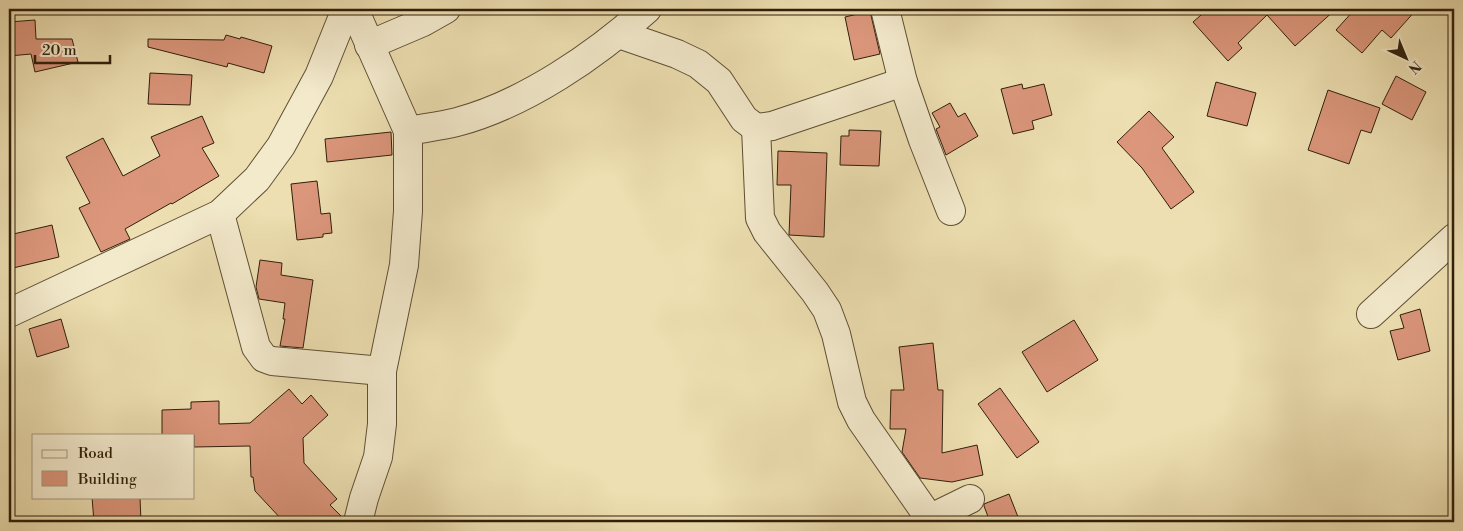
<svg xmlns="http://www.w3.org/2000/svg" width="1463" height="531" viewBox="0 0 1463 531" font-family="'Libre Bodoni',serif">
<rect width="100%" height="100%" fill="#eddfb1"/>
<filter id="stains"><feTurbulence type="fractalNoise" baseFrequency=".004" numOctaves="4"/><feColorMatrix values="0 0 0 0 .2 0 0 0 0 .09 0 0 0 0 .02 0 0 0 .5 -.17"/></filter>
<radialGradient id="worn" r=".72"><stop offset=".6" stop-color="#630" stop-opacity="0"/><stop offset="1" stop-color="#630" stop-opacity=".3"/></radialGradient>
<!-- building -->
<g fill="#db967b" stroke="#301f0b">
<polygon points="1208,9 1336,9 1295,46 1267,15 1238,43 1242,48 1228,61 1193,22"/>
<polygon points="1355,9 1417,9 1391,38 1382,30 1362,53 1336,30"/>
<polygon points="870,11 880,54 854,60 845,17"/>
<polygon points="35,20 36,39 72,39 78,62 35,72 31,54 9,56 9,22"/>
<polygon points="226,35 240,39 241,37 272,46 264,73 228,63 227,67 148,47 148,39 224,40"/>
<polygon points="150,73 192,75 190,105 148,104"/>
<polygon points="1396,76 1426,92 1412,120 1382,104"/>
<polygon points="1216,82 1256,93 1247,126 1207,116"/>
<polygon points="1022,84 1023,89 1044,84 1052,115 1032,121 1034,129 1013,134 1001,89"/>
<polygon points="1328,90 1380,108 1371,133 1361,130 1349,164 1308,150"/>
<polygon points="950,103 958,117 965,113 978,136 946,155 936,129 940,127 932,113"/>
<polygon points="1149,111 1174,137 1162,148 1194,192 1171,209 1142,168 1117,142"/>
<polygon points="202,116 214,143 202,148 219,176 172,204 171,203 125,229 130,239 101,252 79,208 90,203 66,157 103,138 123,176 160,156 151,137"/>
<polygon points="849,130 881,131 879,166 840,165 841,136 849,136"/>
<polygon points="391,132 392,155 327,162 325,139"/>
<polygon points="778,151 827,153 824,237 789,235 791,185 777,185"/>
<polygon points="317,181 321,214 330,213 332,233 323,234 323,237 297,240 291,184"/>
<polygon points="52,225 59,257 9,269 9,235"/>
<polygon points="260,260 282,263 281,275 313,280 303,348 280,346 285,319 283,319 285,303 259,299 256,287"/>
<polygon points="1420,309 1430,351 1398,360 1390,331 1404,328 1400,315"/>
<polygon points="61,319 69,347 37,357 29,329"/>
<polygon points="1074,320 1098,360 1047,392 1022,352"/>
<polygon points="933,343 938,390 943,390 942,453 977,445 983,475 952,482 920,478 902,452 906,429 890,429 891,390 904,390 899,347"/>
<polygon points="1000,388 1039,442 1017,458 978,404"/>
<polygon points="289,389 302,404 311,395 328,415 303,438 304,463 337,499 330,505 343,518 343,522 284,522 255,491 253,477 251,477 250,446 194,447 194,435 162,435 162,410 191,409 191,402 219,401 219,424 250,423"/>
<polygon points="1009,494 1020,522 990,522 984,506 984,504"/>
<polygon points="92,497 140,497 141,522 94,522"/>
</g>
<g fill="none" stroke-linecap="round" stroke-linejoin="round">
<!-- minor casing -->
<g stroke="#5f4f34" stroke-width="30">
<g id="minor">
<polyline points="354,9 408,131 408,211 404,265 382,371 382,424 378,457 364,498 358,522"/>
<polyline points="885,9 903,82 923,140 951,211"/>
<polyline points="619,34 677,54 698,64 719,81 744,119 756,128 772,126 903,82"/>
<polyline points="369,45 423,22 446,9"/>
<polyline points="756,128 760,218 767,232 815,292 827,310 836,334 852,402 861,420 930,519"/>
<path d="M408 131C424 128 441 126 457 122 525 104 596 55 647 9"/>
<polyline points="220,214 256,347 264,358 272,361 382,371"/>
<polyline points="9,313 220,214 257,179 281,146 319,76 346,9"/>
<polyline points="1371,314 1454,238"/>
<polyline points="923,522 970,499"/>
</g>
</g>
<!-- minor -->
<use href="#minor" stroke="#f3eacc" stroke-width="28"/>
</g>
<!-- margin -->
<rect width="1463" height="531" fill="none" stroke="#eddfb1" stroke-width="30"/>
<rect x="10" y="10" width="1443" height="511" fill="none" stroke="#301f0b" stroke-width="2.5"/>
<rect x="15" y="15" width="1433" height="501" fill="none" stroke="#301f0b"/>
<!-- legend -->
<rect x="32" y="434" width="162" height="65" fill="#f3eacc" stroke="#a5997f"/>
<rect x="42" y="450" width="25" height="8" fill="#f3eacc" stroke="#a5997f"/>
<text x="78" y="458" font-size="15" fill="#301f0b">Road</text>
<rect x="42" y="471" width="25" height="15" fill="#db967b" stroke="#a5997f"/>
<text x="78" y="484" font-size="15" fill="#301f0b">Building</text>
<!-- north arrow -->
<g transform="translate(1406 58) rotate(136)" stroke="#f3eacc" stroke-width="4" paint-order="stroke">
<path d="M0-4L9 19L0 12L-9 19Z" fill="#301f0b"/>
<text y="-8" font-size="14" font-weight="bold" text-anchor="middle" fill="#301f0b">N</text>
</g>
<!-- scale -->
<path d="M35 55v8h75v-8" fill="none" stroke="#301f0b" stroke-width="2.5"/>
<text x="42" y="55" font-size="15" fill="#301f0b" stroke="#f3eacc" stroke-width="4" paint-order="stroke">20 m</text>
<rect width="100%" height="100%" filter="url(#stains)"/>
<rect width="100%" height="100%" fill="url(#worn)"/>
</svg>
